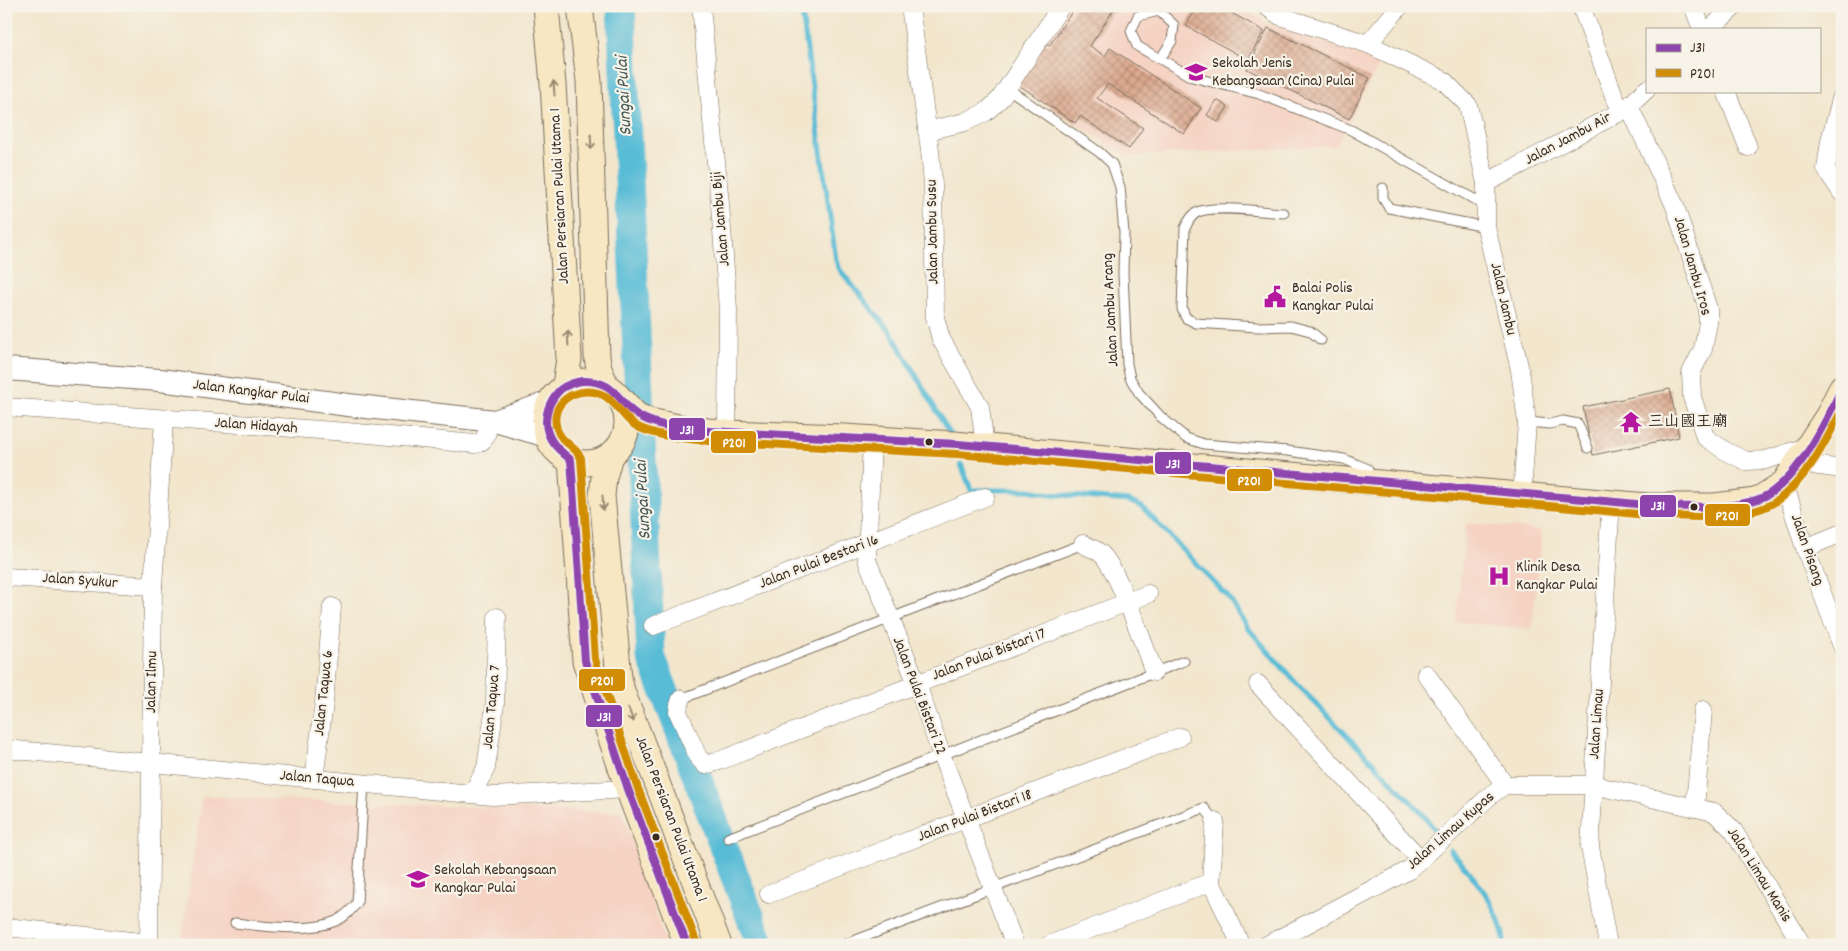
<svg xmlns="http://www.w3.org/2000/svg" width="1848" height="951" viewBox="0 0 1848 951" font-family="Dekko,'LXGW WenKai TC',sans-serif">
<defs>
<pattern id="building-cross-hatch" width="8" height="8" patternUnits="userSpaceOnUse" patternTransform="scale(1.25)"><rect width="8" height="8" fill="#dca98e"/><path d="M0 0l8 8M0 8l8-8" fill="none" stroke="#b48a73"/></pattern>
</defs>
<rect width="100%" height="100%" fill="#f7f3e8"/>
<filter id="ink" filterUnits="userSpaceOnUse"><feTurbulence type="fractalNoise" baseFrequency=".02" numOctaves="2"/><feDisplacementMap in="SourceGraphic" scale="10" xChannelSelector="R" yChannelSelector="G"/><feConvolveMatrix kernelMatrix="1 2 1 2 8 2 1 2 1" color-interpolation-filters="sRGB"/></filter>
<filter id="wash" filterUnits="userSpaceOnUse"><feTurbulence type="fractalNoise" baseFrequency=".0096" numOctaves="4" result="noise"/><feDisplacementMap in="SourceGraphic" scale="20" xChannelSelector="R" yChannelSelector="G"/><feGaussianBlur stdDeviation="1.12" result="paint"/><feColorMatrix in="noise" values="0 0 0 0 0 0 0 0 0 0 0 0 0 0 0 0 0 1.4 0 .05"/><feComposite in="paint" operator="in"/></filter>
<g filter="url(#wash)">
<rect width="100%" height="100%" fill="#f2e6cd"/>
<!-- built -->
<g fill="#f5d2c2">
<polygon points="1059,6 1240,6 1267,23 1380,62 1336,146 1127,156 1009,82"/>
<polygon points="1466,523 1542,530 1532,629 1456,622"/>
<polygon points="202,796 623,813 666,945 181,945"/>
</g>
<g fill="none" stroke-linecap="round" stroke-linejoin="round">
<!-- stream -->
<g stroke="#58bcd6" stroke-width="5">
<polyline points="801,6 836,260 840,270 892,334 951,436"/>
<polyline points="961,464 971,490 1029,490 1051,494 1129,501 1142,507 1229,598 1247,627 1296,683 1422,813 1438,834"/>
<path d="M1450 850C1475 878 1500 906 1505 945"/>
</g>
<!-- river -->
<polyline stroke="#58bcd6" stroke-width="29" points="621,6 651,656 761,945"/>
</g>
<g id="blocks">
<!-- building -->
<g fill="url(#building-cross-hatch)">
<polygon points="1076,6 1116,6 1090,46 1105,56 1110,48 1201,108 1184,134 1108,84 1097,98 1143,128 1129,149 1080,116 1075,123 1013,81 1040,40 1049,46"/>
<polygon points="1197,6 1219,6 1264,31 1248,60 1186,26"/>
<polygon points="1268,28 1370,78 1349,119 1247,69"/>
<polygon points="1217,100 1228,107 1218,122 1207,115"/>
<polygon points="1670,389 1679,437 1593,455 1583,407"/>
</g>
</g>
</g>
<g filter="url(#ink)">
<use href="#blocks" fill-opacity="0" stroke="#7b6c5b" stroke-width="1"/>
<g fill="none" stroke-linecap="round" stroke-linejoin="round">
<!-- service casing -->
<g stroke="#7b6c5b" stroke-width="11">
<g id="service">
<polyline points="1160,59 1172,41 1174,25 1159,11 1138,16 1131,31 1137,46 1192,77 1259,94 1351,130 1486,206"/>
<polyline points="1007,88 1099,152 1112,164 1120,187 1124,233 1123,273 1127,364 1130,378 1139,393 1161,417 1186,438 1204,444 1288,451 1344,459 1368,469"/>
<polyline points="1383,188 1383,198 1389,208 1486,227"/>
<path d="M1284 213C1265 212 1210 204 1196 213 1190 217 1188 222 1185 228L1182 309 1186 318 1196 323 1257 327 1291 326 1310 331 1321 340"/>
<polyline points="1527,422 1550,424 1563,421 1578,424 1588,448"/>
<polyline points="681,699 1083,544"/>
<polyline points="728,838 1184,661"/>
<path d="M235 923C264 926 309 933 336 921 345 917 351 910 357 903L364 783"/>
<polyline points="843,945 1204,808 1215,821"/>
</g>
</g>
<!-- minor casing -->
<g stroke="#7b6c5b" stroke-width="19">
<g id="minor">
<polyline points="701,6 720,204 728,309 727,433"/>
<polyline points="910,6 930,150 933,185 935,317 941,339 980,407 985,447"/>
<polyline points="1266,6 1280,16 1368,44 1443,80 1468,105 1486,183 1486,227 1520,370 1527,422 1522,494"/>
<polyline points="1581,6 1620,112"/>
<polyline points="1693,6 1702,29"/>
<polyline points="1710,29 1735,6"/>
<polyline points="1368,44 1400,6"/>
<polyline points="1726,91 1748,147"/>
<polyline points="1842,96 1830,140 1826,169 1842,193"/>
<polyline points="1629,106 1675,206 1708,309 1708,323 1703,349 1691,373 1692,397 1705,437 1727,452 1746,461 1766,460 1809,446"/>
<polyline points="927,131 965,122 986,112 1000,99 1061,6"/>
<polyline points="1486,183 1620,112 1629,106 1647,89"/>
<path d="M6 407 347 432 475 444C487 442 487 431 490 420"/>
<polyline points="872,440 867,560 917,684 941,754 1015,945"/>
<polyline points="1798,463 1842,469"/>
<polyline points="1784,483 1805,548 1842,646"/>
<path d="M1083 544C1088 547 1096 549 1100 553 1117 565 1145 649 1154 672"/>
<polyline points="1805,548 1842,533"/>
<polyline points="6,577 153,586"/>
<polyline points="653,626 985,497"/>
<polyline points="1426,674 1505,785"/>
<polyline points="1258,684 1420,859"/>
<polyline points="681,699 679,705 678,712 698,757 705,765 719,761 1148,594"/>
<polyline points="6,749 492,796 628,789"/>
<polyline points="314,779 324,703 332,607"/>
<polyline points="472,794 486,768 495,705 497,617"/>
<polyline points="1695,808 1703,710"/>
<polyline points="1215,821 1211,882 1241,945"/>
<polyline points="769,894 1180,737"/>
<polyline points="6,927 149,943"/>
<polyline points="149,945 153,586 164,420"/>
<polyline points="1049,945 1211,882"/>
<polyline points="1267,945 1409,870 1492,794 1505,785 1593,785 1714,812 1733,830 1802,945"/>
<polyline points="1608,945 1590,847 1611,501"/>
</g>
</g>
<!-- tertiary casing -->
<g stroke="#7b6c5b" stroke-width="24">
<g id="tertiary">
<polyline points="6,369 160,380 348,405 495,421 547,436"/>
<polyline points="495,421 550,402"/>
</g>
</g>
<!-- secondary casing -->
<g stroke="#7b6c5b" stroke-width="27">
<g id="secondary">
<polyline points="546,6 553,84 569,358 565,386"/>
<polyline points="580,6 589,81 597,357 599,369 606,385"/>
<circle cx="586" cy="422" r="41"/>
<polyline points="623,401 636,415 649,421 688,429 727,433 845,437 954,444 1368,482 1648,506 1715,506 1756,501 1784,483 1829,414 1842,387"/>
<polyline points="610,456 604,477 602,496 619,678 622,691 719,945"/>
<polyline points="571,460 585,661 628,789 687,945"/>
</g>
</g>
<!-- service -->
<use href="#service" stroke="#fff" stroke-width="9"/>
<!-- minor -->
<use href="#minor" stroke="#fff" stroke-width="18"/>
<!-- tertiary -->
<use href="#tertiary" stroke="#fff" stroke-width="22"/>
<!-- secondary -->
<use href="#secondary" stroke="#f7e8c3" stroke-width="25"/>
<!-- bus-1 casing -->
<g stroke="#f7f3e8" stroke-width="11">
<path id="bus-1" d="M687 945 628 789 585 661 571 460C559 450 547 441 546 423 546 411 551 398 561 389 567 385 575 382 582 381 619 379 619 409 645 419 665 428 689 429 710 431L958 444 1595 500C1636 504 1735 516 1769 494 1802 472 1825 423 1842 388"/>
</g>
<!-- bus-2 casing -->
<g stroke="#f7f3e8" stroke-width="11">
<path id="bus-2" d="M696 941 637 786 595 659 581 458C576 446 561 443 557 429 548 401 579 384 603 395 618 403 624 421 640 428 661 437 686 439 708 441L957 454 1594 510C1639 514 1737 527 1775 502 1806 481 1825 443 1842 410"/>
</g>
<!-- bus-1 -->
<use href="#bus-1" stroke="#8e44ad" stroke-width="8"/>
<!-- bus-2 -->
<use href="#bus-2" stroke="#d18d06" stroke-width="8"/>
</g>
<!-- one-way arrows -->
<defs><path id="oneway-shaft" d="M-6 0H5M1.5-3L5.5 0L1.5 3" fill="none" stroke-width="1.6" stroke-linecap="round" stroke-linejoin="round" transform="scale(1.25)"/></defs>
<g stroke="#998970">
<use href="#oneway-shaft" transform="translate(554 88) rotate(-94)"/>
<use href="#oneway-shaft" transform="translate(591 142) rotate(88)"/>
<use href="#oneway-shaft" transform="translate(568 338) rotate(-93)"/>
<use href="#oneway-shaft" transform="translate(603 503) rotate(86)"/>
<use href="#oneway-shaft" transform="translate(631 715) rotate(69)"/>
</g>
</g>
<!-- icons -->
<defs>
<g id="school-bare" transform="scale(1.725)"><path d="M0-5L7-2L0 1L-7-2ZM-4 1L0 2.5L4 1V4Q0 6-4 4Z" fill="#b5179e" stroke="#f7f3e8" stroke-width="2.5" paint-order="stroke"/></g>
<g id="civic-bare" transform="scale(1.725)"><path d="M-.6-6.5H3V-4.5H.6V-3L4-1V1h2V6H-6V1h2V-1L-.6-3ZM-1.2 2.5V6h2.4V2.5Z" fill="#b5179e" stroke="#f7f3e8" stroke-width="2.5" paint-order="stroke"/></g>
<g id="temple-bare" transform="scale(1.725)"><path d="M0-6L5-2H3V0L6.5 2.5H4V6H1.5V3h-3V6H-4V2.5H-6.5L-3 0V-2H-5Z" fill="#b5179e" stroke="#f7f3e8" stroke-width="2.5" paint-order="stroke"/></g>
<g id="hospital-bare" transform="scale(1.725)"><path d="M-5-5h3v3.5h4V-5h3V5h-3V1.5h-4V5h-3Z" fill="#b5179e" stroke="#f7f3e8" stroke-width="2.5" paint-order="stroke"/></g>
</defs>
<g fill-rule="evenodd">
<use href="#school-bare" x="1196" y="72"/>
<use href="#civic-bare" x="1275" y="297"/>
<use href="#temple-bare" x="1631" y="422"/>
<use href="#hospital-bare" x="1499" y="576"/>
<use href="#school-bare" x="418" y="879"/>
</g>
<!-- markers -->
<g fill="#3b2a1e" stroke="#f7f3e8" stroke-width="2">
<circle cx="929" cy="442" r="4.5"/>
<circle cx="1694" cy="507" r="4.5"/>
<circle cx="656" cy="837" r="4.5"/>
</g>
<g text-anchor="middle" dominant-baseline="central" stroke-width="4.5" stroke-linejoin="round" paint-order="stroke">
<!-- poi labels -->
<g font-size="16" fill="#3b2a1e" stroke="#f7f3e8" text-anchor="start">
<text x="1212" y="63">Sekolah Jenis<tspan x="1212" dy="18">Kebangsaan (Cina) Pulai</tspan></text>
<text x="1292" y="288">Balai Polis<tspan x="1292" dy="18">Kangkar Pulai</tspan></text>
<text x="1648" y="422">三山國王廟</text>
<text x="1516" y="567">Klinik Desa<tspan x="1516" dy="18">Kangkar Pulai</tspan></text>
<text x="434" y="870">Sekolah Kebangsaan<tspan x="434" dy="18">Kangkar Pulai</tspan></text>
</g>
<!-- street labels -->
<g font-size="16" fill="#3b2a1e" stroke="#f7f3e8">
<text transform="translate(1568 139) rotate(-28)">Jalan Jambu Air</text>
<text transform="translate(560 196) rotate(-93)">Jalan Persiaran Pulai Utama 1</text>
<text transform="translate(721 219) rotate(-95)">Jalan Jambu Biji</text>
<text transform="translate(933 232) rotate(-91)">Jalan Jambu Susu</text>
<text transform="translate(1692 266) rotate(74)">Jalan Jambu Iros</text>
<text transform="translate(1503 299) rotate(77)">Jalan Jambu</text>
<text transform="translate(1111 310) rotate(-93)">Jalan Jambu Arang</text>
<text transform="translate(251 392) rotate(7)">Jalan Kangkar Pulai</text>
<text transform="translate(256 426) rotate(4)">Jalan Hidayah</text>
<text transform="translate(1807 550) rotate(71)">Jalan Pisang</text>
<text transform="translate(819 562) rotate(-21)">Jalan Pulai Bestari 16</text>
<text transform="translate(80 581) rotate(4)">Jalan Syukur</text>
<text transform="translate(989 655) rotate(-21)">Jalan Pulai Bistari 17</text>
<text transform="translate(152 682) rotate(-89)">Jalan Ilmu</text>
<text transform="translate(324 693) rotate(-84)">Jalan Taqwa 6</text>
<text transform="translate(919 696) rotate(69)">Jalan Pulai Bistari 22</text>
<text transform="translate(492 707) rotate(-85)">Jalan Taqwa 7</text>
<text transform="translate(1597 724) rotate(-86)">Jalan Limau</text>
<text transform="translate(317 779) rotate(5)">Jalan Taqwa</text>
<text transform="translate(975 816) rotate(-21)">Jalan Pulai Bistari 18</text>
<text transform="translate(671 819) rotate(69)">Jalan Persiaran Pulai Utama 1</text>
<text transform="translate(1451 831) rotate(-41)">Jalan Limau Kupas</text>
<text transform="translate(1759 875) rotate(58)">Jalan Limau Manis</text>
</g>
<!-- water labels -->
<g font-size="18" font-style="italic" fill="#445655" stroke="#f7f3e8">
<text transform="translate(625 96) rotate(-93)">Sungai Pulai</text>
<text transform="translate(644 500) rotate(-93)">Sungai Pulai</text>
</g>
</g>
<g stroke="#f7f3e8" stroke-width="2">
<rect x="668" y="417" width="38" height="24" rx="5" fill="#8e44ad"/>
<rect x="710" y="430" width="47" height="24" rx="5" fill="#d18d06"/>
<rect x="1154" y="451" width="38" height="24" rx="5" fill="#8e44ad"/>
<rect x="1226" y="468" width="47" height="24" rx="5" fill="#d18d06"/>
<rect x="1639" y="494" width="38" height="24" rx="5" fill="#8e44ad"/>
<rect x="1704" y="503" width="47" height="24" rx="5" fill="#d18d06"/>
<rect x="578" y="668" width="48" height="24" rx="5" fill="#d18d06"/>
<rect x="585" y="704" width="38" height="24" rx="5" fill="#8e44ad"/>
</g>
<g font-size="14" text-anchor="middle" font-weight="bold" fill="#fff">
<text x="687" y="434">J31</text>
<text x="734" y="447">P201</text>
<text x="1173" y="468">J31</text>
<text x="1249" y="485">P201</text>
<text x="1658" y="510">J31</text>
<text x="1727" y="520">P201</text>
<text x="602" y="685">P201</text>
<text x="604" y="721">J31</text>
</g>
<!-- margin -->
<rect width="1848" height="951" fill="none" stroke="#f7f3e8" stroke-width="25"/>
<!-- legend -->
<rect x="1646" y="28" width="175" height="65" fill="#f7f3e8" stroke="#aca397"/>
<rect x="1656" y="44" width="25" height="8" fill="#8e44ad" stroke="#aca397"/>
<text x="1690" y="52" font-size="15" fill="#3b2a1e">J31</text>
<rect x="1656" y="69" width="25" height="8" fill="#d18d06" stroke="#aca397"/>
<text x="1690" y="78" font-size="15" fill="#3b2a1e">P201</text>
</svg>
